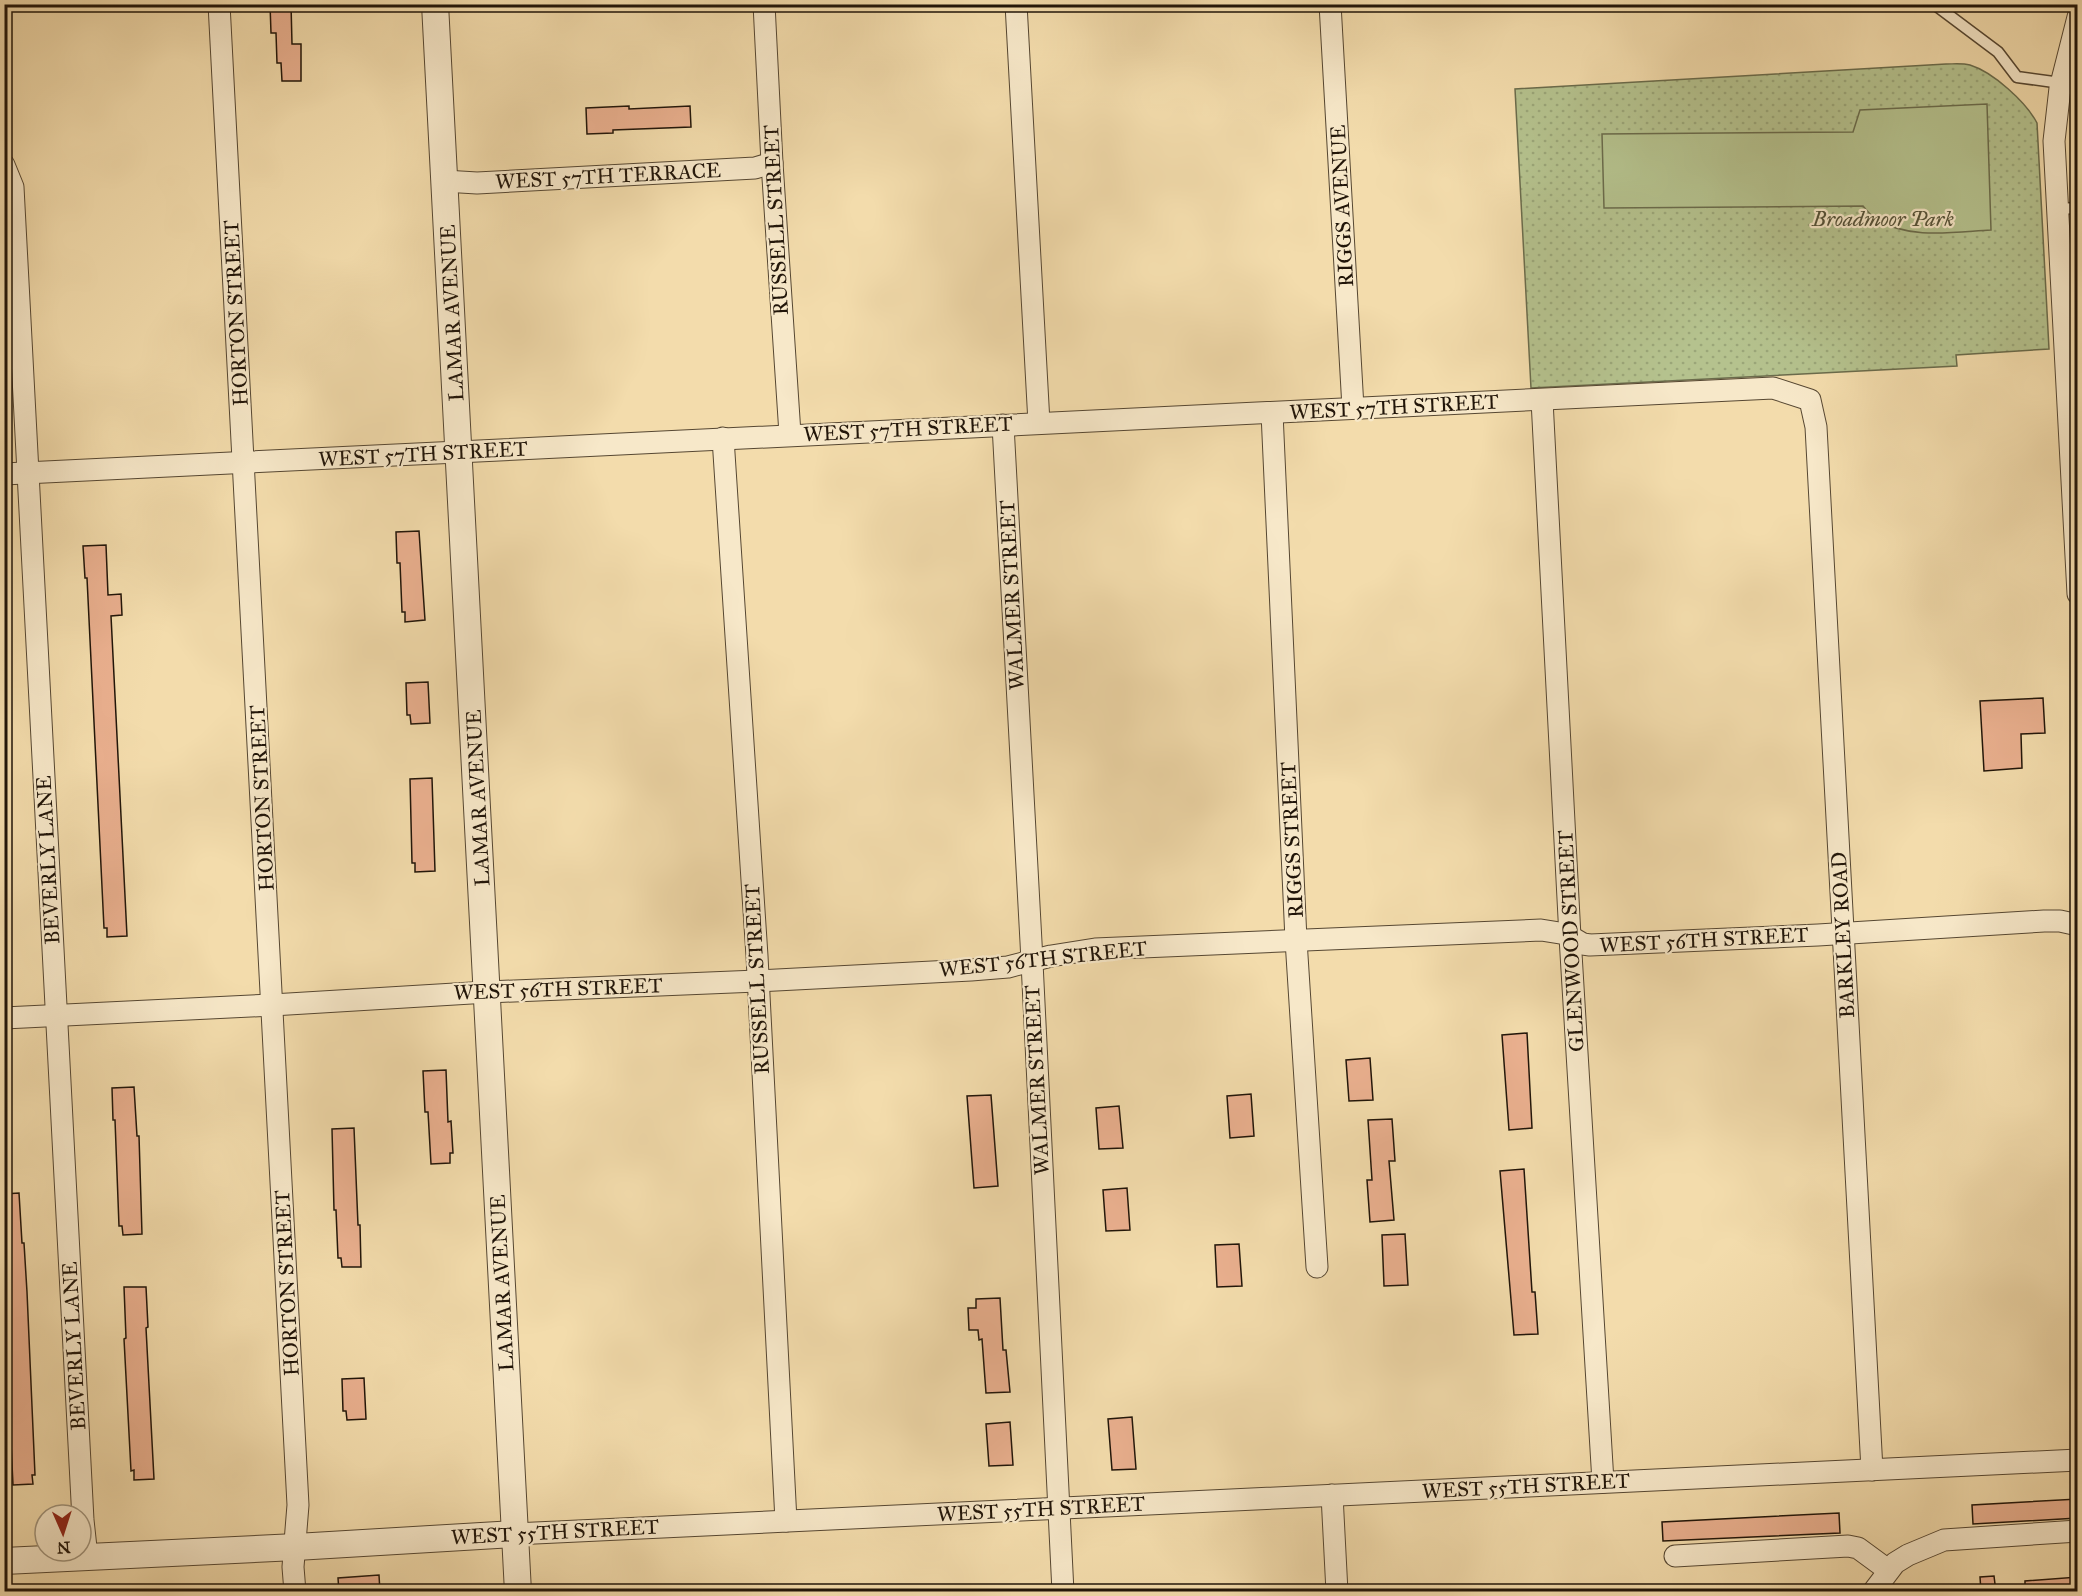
<svg xmlns="http://www.w3.org/2000/svg" width="2082" height="1596" viewBox="0 0 2082 1596" font-family="'IM FELL Great Primer',serif">
<defs>
<pattern id="park-dots" width="8" height="8" patternUnits="userSpaceOnUse" patternTransform="scale(1.5)"><rect width="8" height="8" fill="#b5c28e"/><path d="M2 2h.1M6 6h.1" fill="none" stroke="#9ba679" stroke-width="1.8" stroke-linecap="round"/></pattern>
</defs>
<rect width="100%" height="100%" fill="#f3dcac"/>
<filter id="stains"><feTurbulence type="fractalNoise" baseFrequency=".00333" numOctaves="4"/><feColorMatrix values="0 0 0 0 .2 0 0 0 0 .09 0 0 0 0 .02 0 0 0 .5 -.17"/></filter>
<radialGradient id="worn" r=".72"><stop offset=".6" stop-color="#630" stop-opacity="0"/><stop offset="1" stop-color="#630" stop-opacity=".3"/></radialGradient>
<!-- park -->
<path fill="url(#park-dots)" stroke="#6b6c4c" stroke-width="1.5" d="M1946 64C1954 64 1962 63 1970 65 1993 72 2026 102 2037 123L2049 349 1956 355 1957 366 1531 388 1515 89Z"/>
<!-- garden -->
<path fill="#b5c28e" stroke="#6b6c4c" stroke-width="1.5" d="M1987 104 1991 230C1954 232 1909 240 1876 219 1871 216 1867 211 1863 206L1604 208 1602 134 1853 132 1860 110Z"/>
<!-- building -->
<g fill="#eab08f" stroke="#211509" stroke-width="1.5">
<polygon points="270,4 291,4 292,44 301,44 301,81 282,81 281,63 277,63 276,33 271,33"/>
<polygon points="629,106 629,109 690,106 691,127 613,130 613,133 587,134 586,108"/>
<polygon points="419,531 425,620 405,622 405,612 402,612 400,563 397,563 396,532"/>
<polygon points="106,545 108,595 121,594 122,615 111,616 127,936 107,937 107,928 104,928 87,578 85,578 83,546"/>
<polygon points="428,682 430,723 411,724 410,715 407,715 406,683"/>
<polygon points="2043,698 2045,733 2021,734 2022,768 1984,771 1980,701"/>
<polygon points="432,778 435,871 415,872 415,863 412,863 410,779"/>
<polygon points="1527,1033 1532,1128 1509,1130 1502,1035"/>
<polygon points="1370,1058 1373,1100 1349,1101 1346,1060"/>
<polygon points="446,1070 448,1122 451,1121 453,1153 450,1153 450,1163 431,1164 428,1112 425,1112 423,1071"/>
<polygon points="134,1087 137,1136 139,1136 142,1234 123,1235 122,1226 119,1226 115,1120 113,1120 112,1088"/>
<polygon points="1251,1094 1254,1136 1230,1138 1227,1096"/>
<polygon points="991,1095 998,1186 974,1188 967,1096"/>
<polygon points="1119,1106 1123,1148 1099,1149 1096,1108"/>
<polygon points="1392,1119 1395,1161 1389,1161 1394,1220 1370,1222 1367,1180 1372,1180 1368,1120"/>
<polygon points="354,1128 358,1225 360,1225 361,1267 342,1267 341,1258 338,1258 336,1210 334,1210 332,1129"/>
<polygon points="1524,1169 1532,1292 1535,1292 1538,1334 1514,1335 1500,1171"/>
<polygon points="1127,1188 1130,1230 1106,1231 1103,1190"/>
<polygon points="19,1193 22,1243 24,1243 27,1292 35,1475 32,1475 33,1484 13,1485 4,1299 4,1194"/>
<polygon points="1405,1234 1408,1285 1384,1286 1382,1235"/>
<polygon points="1239,1244 1242,1286 1217,1287 1215,1245"/>
<polygon points="124,1287 146,1287 148,1327 146,1328 154,1479 134,1480 134,1470 131,1471 124,1339 126,1338"/>
<polygon points="1000,1298 1003,1350 1006,1350 1010,1392 986,1393 982,1339 979,1340 978,1330 969,1330 968,1308 976,1308 976,1299"/>
<polygon points="364,1378 366,1419 347,1420 346,1411 343,1411 342,1379"/>
<polygon points="1132,1417 1136,1469 1112,1470 1108,1419"/>
<polygon points="1010,1422 1013,1465 989,1466 986,1424"/>
<polygon points="2078,1499 2078,1518 1973,1524 1972,1505"/>
<polygon points="1839,1513 1840,1533 1663,1541 1662,1522"/>
<polygon points="379,1575 380,1592 339,1592 338,1578"/>
<polygon points="1994,1576 1996,1592 1981,1592 1980,1577"/>
<polygon points="2078,1577 2078,1592 2025,1592 2025,1581"/>
</g>
<g fill="none" stroke-linecap="round" stroke-linejoin="round">
<!-- service casing -->
<g stroke="#564732" stroke-width="13">
<g id="service">
<polyline points="1934,4 1998,52 2017,77 2061,83"/>
<polyline points="2057,209 2078,208"/>
<polyline points="2060,260 2078,259"/>
</g>
</g>
<!-- minor casing -->
<g stroke="#564732" stroke-width="23">
<g id="minor">
<polyline points="219,4 298,1505 293,1567 295,1592"/>
<polyline points="764,4 772,163 790,434"/>
<polyline points="1016,4 1039,423"/>
<polyline points="1330,4 1353,408"/>
<polyline points="2078,17 2060,88 2054,141 2078,594"/>
<polyline points="4,165 13,187 83,1520 87,1557"/>
<polyline points="444,181 477,183 755,168 772,163"/>
<polyline points="1542,400 1570,937 1603,1482"/>
<polyline points="1272,413 1296,940 1317,1267"/>
<polyline points="1003,425 1031,942 1063,1592"/>
<polyline points="723,438 757,956 786,1521"/>
<polyline points="4,474 1773,388 1810,400 1816,427 1872,1470"/>
<polyline points="4,1018 272,1005 488,992 757,981 971,970 1008,967 1051,956 1095,949 1541,930 1566,934 1583,944 1590,945 1818,935 2044,921 2060,921 2078,925"/>
<polyline points="1332,1495 1337,1592"/>
<polyline points="514,1534 2078,1460"/>
<polyline points="1675,1556 1848,1546 1858,1548 1888,1570"/>
<polyline points="1873,1592 1895,1563 1908,1555 1944,1540 2078,1531"/>
</g>
</g>
<!-- tertiary casing -->
<g stroke="#564732" stroke-width="28">
<g id="tertiary">
<polyline points="435,4 518,1592"/>
<polyline points="4,1561 296,1547 514,1534"/>
</g>
</g>
<!-- service -->
<use href="#service" stroke="#f7e8c9" stroke-width="10"/>
<!-- minor -->
<use href="#minor" stroke="#f7e8c9" stroke-width="21"/>
<!-- tertiary -->
<use href="#tertiary" stroke="#f7e8c9" stroke-width="26"/>
</g>
<g text-anchor="middle" dominant-baseline="central" stroke-width="4.5" stroke-linejoin="round" paint-order="stroke">
<!-- street labels -->
<g font-size="21" fill="#211509" stroke="#f7e8c9">
<text transform="translate(608 176) rotate(-3)">WEST 57TH TERRACE</text>
<text transform="translate(1342 206) rotate(-93)">RIGGS AVENUE</text>
<text transform="translate(776 220) rotate(-93)">RUSSELL STREET</text>
<text transform="translate(236 313) rotate(-93)">HORTON STREET</text>
<text transform="translate(452 313) rotate(-93)">LAMAR AVENUE</text>
<text transform="translate(1394 407) rotate(-3)">WEST 57TH STREET</text>
<text transform="translate(908 429) rotate(-3)">WEST 57TH STREET</text>
<text transform="translate(423 454) rotate(-3)">WEST 57TH STREET</text>
<text transform="translate(1012 595) rotate(-93)">WALMER STREET</text>
<text transform="translate(262 798) rotate(-93)">HORTON STREET</text>
<text transform="translate(478 798) rotate(-93)">LAMAR AVENUE</text>
<text transform="translate(1292 840) rotate(-93)">RIGGS STREET</text>
<text transform="translate(48 860) rotate(-93)">BEVERLY LANE</text>
<text transform="translate(1843 935) rotate(-93)">BARKLEY ROAD</text>
<text transform="translate(1704 940) rotate(-3)">WEST 56TH STREET</text>
<text transform="translate(1571 941) rotate(-93)">GLENWOOD STREET</text>
<text transform="translate(1043 959) rotate(-6)">WEST 56TH STREET</text>
<text transform="translate(757 979) rotate(-93)">RUSSELL STREET</text>
<text transform="translate(558 989) rotate(-2)">WEST 56TH STREET</text>
<text transform="translate(1037 1080) rotate(-93)">WALMER STREET</text>
<text transform="translate(287 1283) rotate(-93)">HORTON STREET</text>
<text transform="translate(502 1283) rotate(-93)">LAMAR AVENUE</text>
<text transform="translate(74 1346) rotate(-93)">BEVERLY LANE</text>
<text transform="translate(1526 1486) rotate(-3)">WEST 55TH STREET</text>
<text transform="translate(1041 1509) rotate(-3)">WEST 55TH STREET</text>
<text transform="translate(555 1532) rotate(-3)">WEST 55TH STREET</text>
</g>
<!-- park labels -->
<g font-size="21" font-style="italic" fill="#555238" stroke="#f7e8c9">
<text x="1883" y="219">Broadmoor Park</text>
</g>
</g>
<!-- margin -->
<rect width="2082" height="1596" fill="none" stroke="#f3dcac" stroke-width="24"/>
<rect x="6" y="6" width="2070" height="1584" fill="none" stroke="#211509" stroke-width="3"/>
<rect x="12" y="12" width="2058" height="1572" fill="none" stroke="#211509" stroke-width="1.5"/>
<!-- north arrow -->
<g transform="translate(63 1533) rotate(177)"><circle r="28" fill="#f7e8c9" stroke="#a1947c" stroke-width="1.5"/>
<path d="M0-4.5L10 22L0 15L-10 22Z" fill="#8f2418"/>
<text y="-9" font-size="16" font-weight="bold" text-anchor="middle" fill="#211509">N</text>
</g>
<rect width="100%" height="100%" filter="url(#stains)"/>
<rect width="100%" height="100%" fill="url(#worn)"/>
</svg>
